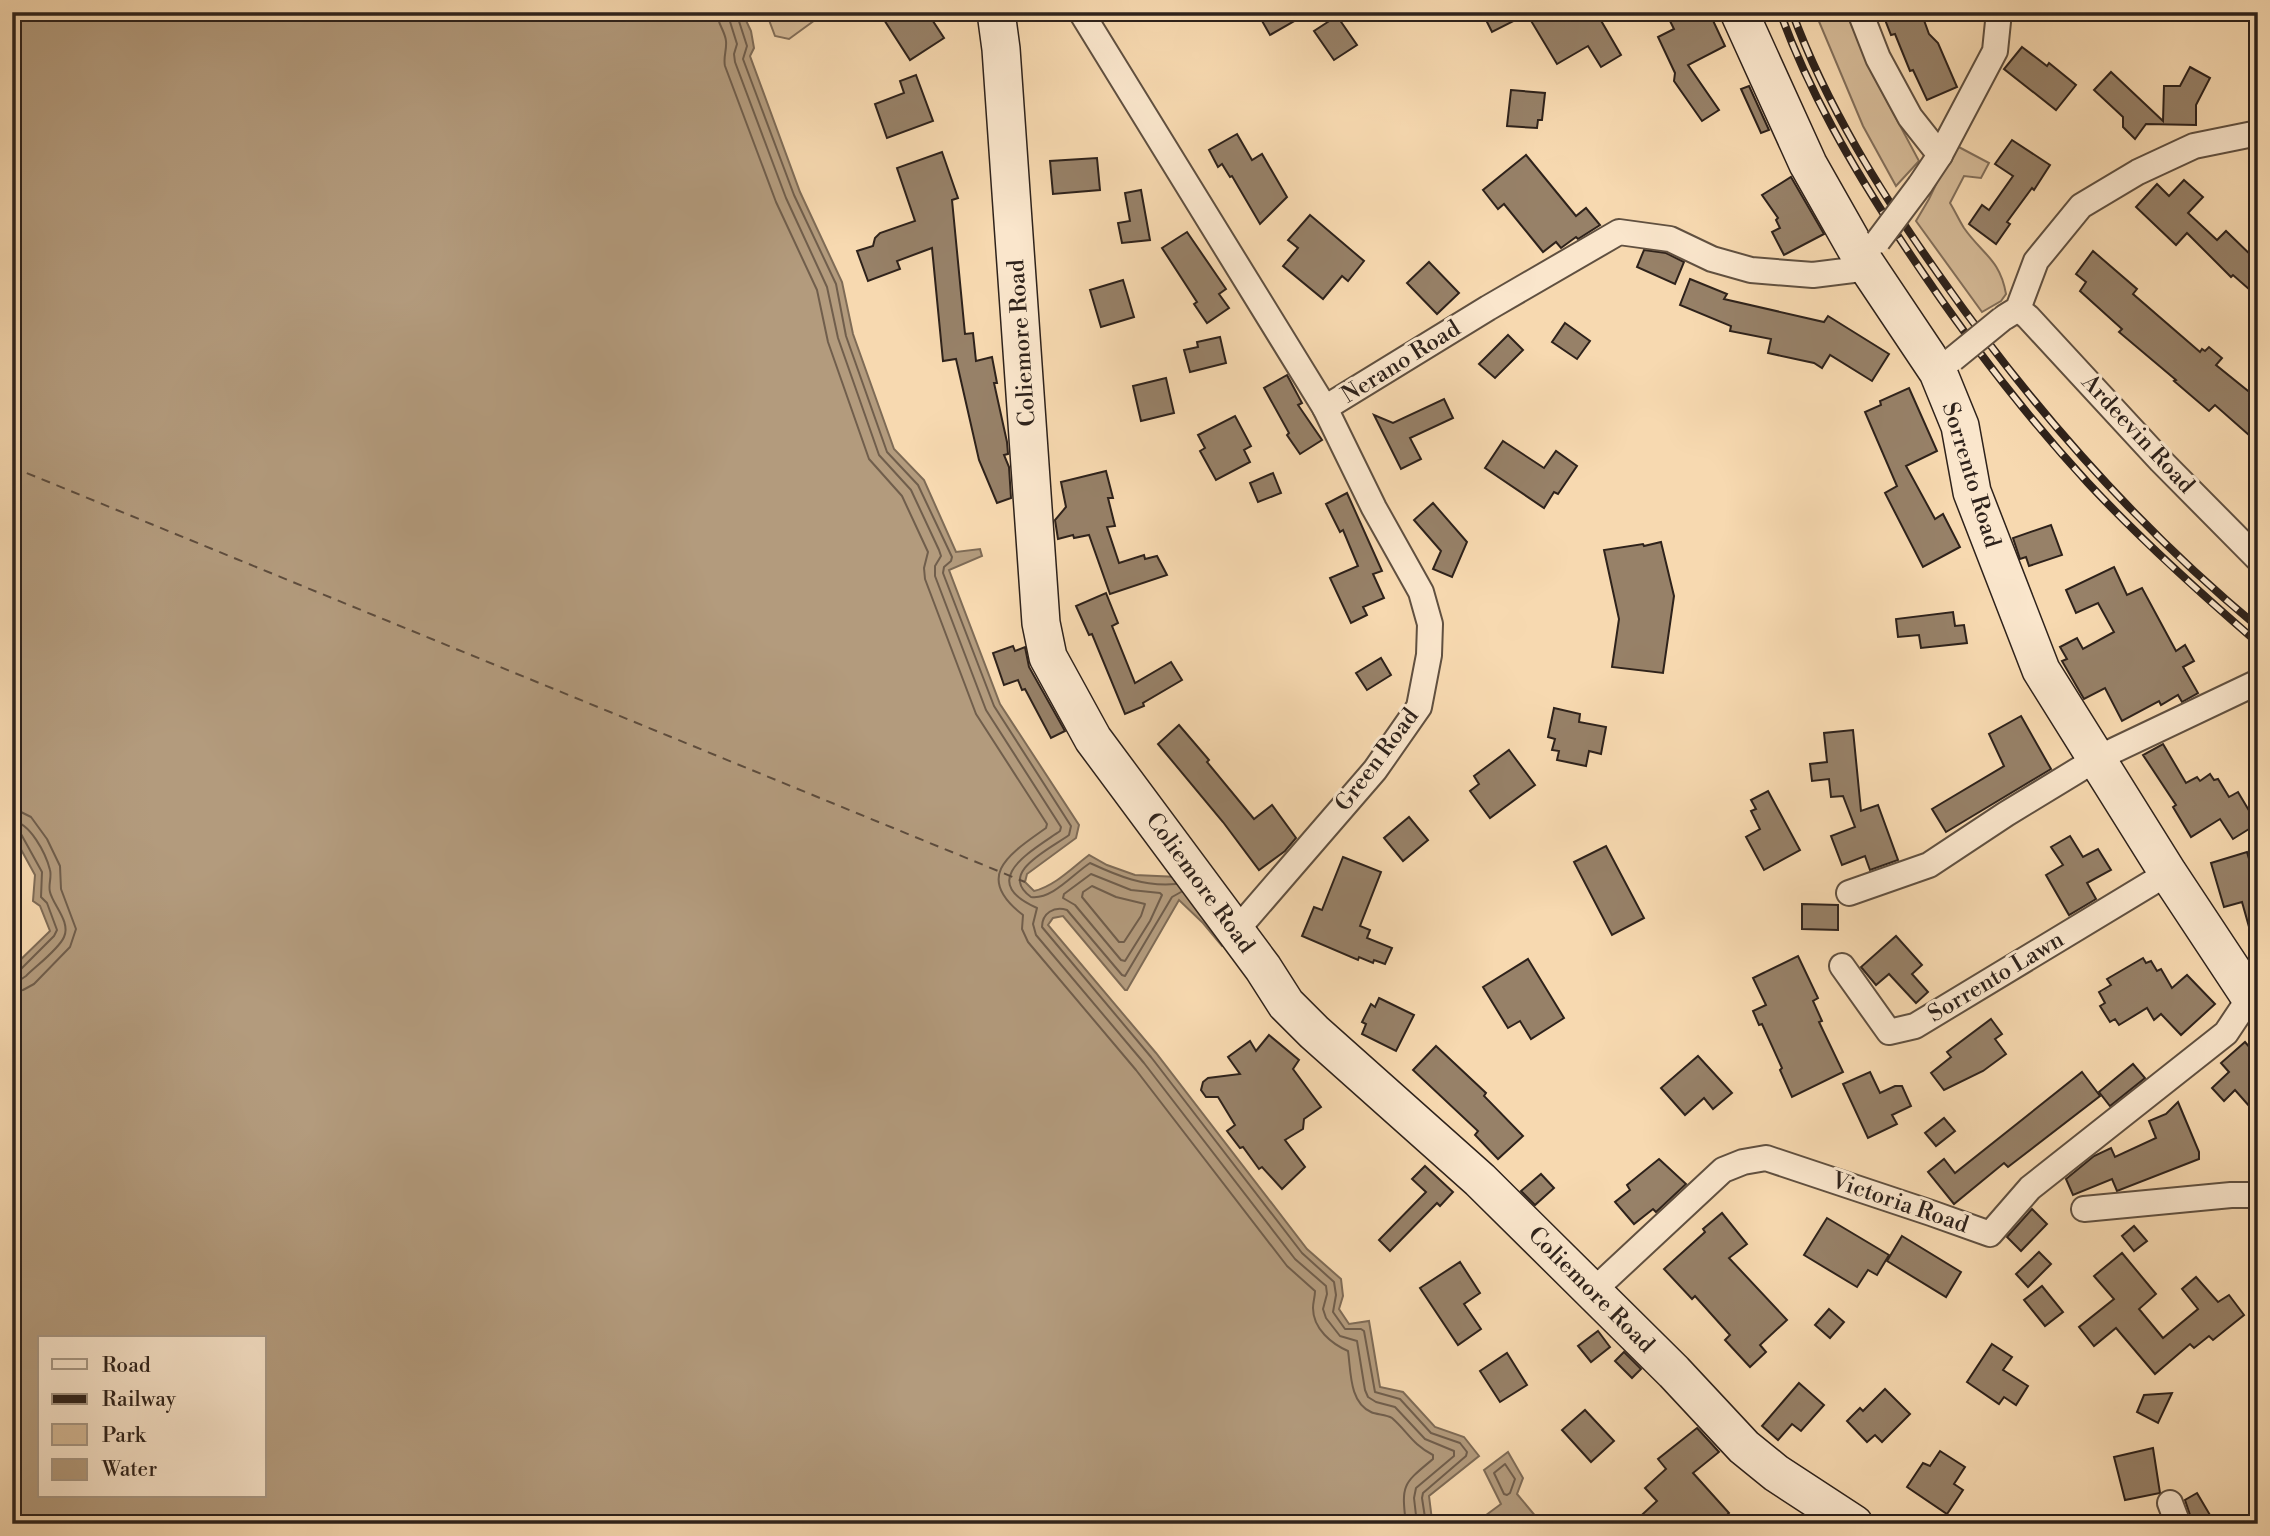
<svg xmlns="http://www.w3.org/2000/svg" width="2270" height="1536" viewBox="0 0 2270 1536" font-family="'Libre Bodoni',serif">
<rect width="100%" height="100%" fill="#f7d9b0"/>
<filter id="stains"><feTurbulence type="fractalNoise" baseFrequency=".00286" numOctaves="4"/><feColorMatrix values="0 0 0 0 .2 0 0 0 0 .09 0 0 0 0 .02 0 0 0 .5 -.17"/></filter>
<radialGradient id="worn" r=".72"><stop offset=".6" stop-color="#630" stop-opacity="0"/><stop offset="1" stop-color="#630" stop-opacity=".3"/></radialGradient>
<!-- green -->
<g fill="#d5ba97" stroke="#826e59" stroke-width="2">
<polygon points="766,12 826,12 789,39 775,36"/>
<polygon points="1815,12 1846,12 1873,75 1919,161 1896,186 1863,126"/>
<path d="M1955 145 1989 163 1981 178 1964 176 1950 203C1955 211 1959 220 1964 228 1982 254 2000 259 2006 294L2001 301 1982 312 1916 221 1929 199Z"/>
</g>
<!-- water -->
<g fill="#b39b7d" stroke="#7e6b56" stroke-width="2" fill-rule="evenodd">
<path d="M12 12H742L751 31 754 48 750 56 800 192 842 282 853 334 894 449 924 480 956 552 980 549 982 556 949 570 1000 704 1079 825 1076 838 1027 874 1025 882 1034 891C1055 886 1073 867 1089 855L1107 865 1135 875 1179 877 1227 943 1222 946 1203 923 1179 900 1127 990H1125L1063 916 1053 918 1048 925 1156 1053 1307 1249 1341 1279 1343 1296 1339 1309 1349 1324 1369 1321 1380 1387 1403 1392 1435 1427 1464 1437 1479 1456 1429 1496 1432 1520 1438 1524H12V968L50 931 40 906 33 901 35 875 12 833ZM40 1338H264V1496H40Z"/>
<polygon points="1508,1452 1523,1478 1517,1494 1542,1524 1474,1524 1501,1504 1484,1470"/>
</g>
<g fill="none" stroke-linecap="round" stroke-linejoin="round">
<!-- shore -->
<g stroke="#705e4c" stroke-width="2">
<path d="M717 12C717 23 725 31 726 41 727 50 723 57 725 66L776 202 817 290 828 342 869 459 902 496 928 552 924 568 925 579 976 714 1047 824 1046 828C1011 853 972 876 1023 915L1022 929 1028 942 1136 1070 1287 1266 1315 1291C1315 1297 1313 1302 1313 1308 1313 1329 1332 1344 1348 1351 1351 1371 1349 1402 1371 1412 1377 1415 1386 1414 1392 1418 1408 1432 1412 1444 1433 1455V1459C1403 1484 1401 1484 1406 1524"/>
<path d="M727 12 737 44 734 54 735 62 786 198 827 287 838 338 879 455 911 490 939 550 941 556 935 566V576L986 710 1061 827 1060 831C1030 852 976 881 1037 908L1033 924 1036 935 1144 1063 1295 1259 1326 1286 1327 1294 1323 1309 1326 1318 1340 1336 1357 1341 1365 1390 1368 1397 1376 1402 1395 1407 1425 1439 1454 1451V1456L1416 1488 1414 1498 1417 1524"/>
<path d="M736 12 747 46 743 59 794 195 836 284 846 336 887 452 918 485 952 557 951 561 944 567 943 573 994 706 1071 826 1069 835C1050 849 997 873 1031 897 1052 900 1073 874 1090 863 1118 876 1144 887 1176 884"/>
<polyline points="12,811 21,812 31,817 47,839 60,866 61,889 76,929 70,947 34,984 23,990 12,992"/>
<path d="M12 821C30 822 46 854 50 870 52 877 48 885 50 892 53 905 71 922 64 937 59 949 36 966 26 976L20 980 12 981"/>
<polyline points="12,830 21,834 42,872 41,897 47,903 57,930 54,936 20,970 12,972"/>
<polygon points="1091,874 1131,890 1160,893 1162,895 1150,921 1125,961 1121,960 1075,905 1063,898 1064,894"/>
<polygon points="1092,886 1116,897 1145,904 1141,916 1124,942 1119,942 1082,897 1083,892"/>
<path d="M1181 892 1172 897 1125 976 1122 975 1067 910C1054 906 1042 913 1042 927L1151 1057 1302 1253 1334 1282 1336 1295 1333 1312 1345 1329H1361L1364 1331 1375 1392 1400 1399 1431 1433 1460 1443 1467 1452 1466 1456 1423 1493 1422 1498 1426 1524"/>
<polygon points="1505,1464 1515,1479 1510,1493 1507,1495 1504,1494 1494,1473"/>
</g>
<!-- ferry -->
<polyline stroke="#5d4c3d" stroke-width="2" stroke-dasharray="9 7" stroke-linecap="butt" points="12,467 1025,882"/>
</g>
<!-- building -->
<g fill="#978168" stroke="#2e221b" stroke-width="2">
<polygon points="879,12 927,12 944,38 910,60"/>
<polygon points="1257,12 1310,12 1270,35"/>
<polygon points="1482,12 1596,12 1621,55 1601,67 1588,46 1557,64 1527,14 1492,32"/>
<polygon points="1678,12 1709,12 1725,46 1688,65 1719,110 1702,121 1674,81 1675,73 1658,37 1674,29 1668,17"/>
<polygon points="1882,12 1921,12 1929,34 1938,43 1957,87 1927,100 1913,70 1910,71 1895,34 1891,35"/>
<polygon points="1337,16 1357,45 1334,60 1314,31"/>
<polygon points="2022,47 2047,66 2049,63 2076,85 2056,110 2004,69"/>
<polygon points="2190,67 2210,78 2196,105 2196,125 2146,124 2135,139 2123,127 2123,117 2094,90 2111,72 2163,121 2164,86 2180,86"/>
<polygon points="916,75 933,121 887,138 875,104 904,93 900,81"/>
<polygon points="1749,86 1769,130 1761,133 1741,89"/>
<polygon points="1511,90 1545,93 1542,120 1538,120 1537,128 1507,126"/>
<polygon points="1237,134 1252,160 1262,154 1287,197 1260,224 1232,176 1230,177 1222,164 1218,167 1209,150"/>
<polygon points="2012,140 2050,165 2034,190 2032,188 2007,222 2010,224 1996,244 1969,224 1982,205 1989,210 2013,176 1995,164"/>
<polygon points="942,152 958,198 952,200 965,334 973,333 976,361 992,357 997,383 994,383 1007,442 1008,454 1004,455 1009,467 1011,498 997,503 979,460 956,359 943,361 932,248 897,261 900,269 868,281 857,251 873,246 875,238 880,233 915,221 897,168"/>
<polygon points="1526,155 1576,216 1586,208 1600,225 1578,239 1576,237 1561,248 1556,242 1543,252 1504,204 1498,209 1483,190"/>
<polygon points="1097,158 1100,190 1053,194 1050,161"/>
<polygon points="1791,177 1824,234 1784,255 1772,232 1780,228 1776,220 1778,218 1762,195"/>
<polygon points="2184,180 2203,197 2188,213 2217,240 2226,231 2258,262 2258,297 2233,275 2231,277 2187,233 2176,245 2136,207 2157,184 2169,196"/>
<polygon points="1141,190 1150,240 1122,243 1118,223 1130,221 1125,193"/>
<polygon points="1310,215 1364,261 1348,281 1342,276 1323,299 1283,266 1298,248 1288,240"/>
<polygon points="1187,232 1226,289 1219,294 1229,308 1207,323 1194,304 1197,302 1162,248"/>
<polygon points="1644,250 1666,253 1684,262 1675,284 1637,267"/>
<polygon points="2093,251 2137,289 2133,294 2200,352 2202,349 2205,351 2209,347 2222,358 2216,365 2258,399 2258,443 2215,405 2209,411 2174,381 2176,380 2119,332 2122,329 2080,291 2086,282 2076,274"/>
<polygon points="1429,262 1459,293 1437,314 1407,283"/>
<polygon points="1690,279 1727,294 1724,299 1824,322 1828,316 1889,354 1872,381 1830,355 1822,368 1814,363 1768,353 1771,339 1730,331 1731,326 1680,305"/>
<polygon points="1123,280 1134,317 1101,327 1090,290"/>
<polygon points="1565,323 1590,341 1577,359 1552,342"/>
<polygon points="1508,335 1523,350 1495,378 1479,364"/>
<polygon points="1220,337 1226,363 1190,372 1184,350 1198,347 1197,342"/>
<polygon points="1287,375 1302,403 1298,405 1322,440 1300,454 1287,435 1289,433 1264,388"/>
<polygon points="1166,378 1174,413 1141,421 1133,386"/>
<polygon points="1909,388 1937,451 1906,466 1935,519 1943,514 1960,547 1923,567 1885,493 1897,486 1865,412 1881,405 1880,401"/>
<polygon points="1444,399 1453,418 1410,438 1421,459 1401,469 1374,415 1393,423"/>
<polygon points="1235,416 1251,446 1244,450 1250,462 1216,480 1200,451 1205,448 1198,435"/>
<polygon points="1503,441 1544,468 1556,451 1577,466 1558,494 1554,492 1544,508 1485,468"/>
<polygon points="1106,471 1113,498 1108,498 1115,526 1107,527 1119,563 1144,555 1145,559 1157,556 1167,575 1110,594 1089,535 1074,538 1073,535 1058,539 1055,520 1066,507 1061,482"/>
<polygon points="1273,473 1281,493 1258,502 1250,483"/>
<polygon points="1347,493 1382,571 1373,574 1384,598 1363,607 1367,615 1351,623 1330,578 1358,566 1343,530 1340,532 1326,504"/>
<polygon points="1433,503 1467,542 1452,577 1433,569 1441,551 1414,520"/>
<polygon points="2051,525 2062,555 2029,566 2026,557 2020,559 2013,538"/>
<polygon points="1661,542 1674,596 1663,673 1612,667 1619,619 1604,550 1643,544 1644,546"/>
<polygon points="2114,567 2127,595 2142,588 2176,651 2185,645 2194,661 2183,667 2198,693 2182,702 2178,695 2161,705 2159,701 2122,721 2105,688 2084,699 2062,661 2067,659 2060,647 2077,638 2083,649 2114,632 2098,603 2076,613 2066,590"/>
<polygon points="1106,593 1118,623 1112,626 1135,683 1171,662 1182,680 1143,703 1144,706 1125,714 1092,634 1089,635 1076,606"/>
<polygon points="1953,612 1955,626 1964,625 1967,643 1921,648 1919,635 1898,637 1896,619"/>
<polygon points="1013,646 1015,651 1025,647 1029,667 1065,731 1051,738 1025,689 1022,690 1018,680 1004,685 993,653"/>
<polygon points="1381,658 1391,675 1367,690 1356,673"/>
<polygon points="1554,708 1580,714 1579,722 1606,727 1601,754 1589,751 1586,766 1557,760 1559,751 1552,750 1555,739 1548,737"/>
<polygon points="2021,716 2051,769 1946,832 1932,809 2004,766 1989,734"/>
<polygon points="1179,725 1209,760 1207,762 1254,819 1272,805 1296,838 1285,851 1259,870 1223,822 1158,744"/>
<polygon points="1853,730 1861,811 1878,805 1898,860 1870,870 1865,856 1842,865 1831,836 1855,827 1843,796 1831,797 1829,779 1812,781 1810,764 1827,762 1824,733"/>
<polygon points="2163,744 2186,783 2197,777 2200,781 2210,774 2214,780 2218,779 2229,797 2238,792 2257,824 2233,839 2220,819 2191,837 2173,807 2176,805 2143,755"/>
<polygon points="1509,750 1535,785 1490,818 1470,791 1479,784 1474,776"/>
<polygon points="1768,791 1800,850 1764,870 1746,837 1760,829 1751,811 1756,809 1751,800"/>
<polygon points="1409,817 1428,840 1403,861 1384,838"/>
<polygon points="2070,836 2083,857 2098,849 2111,870 2087,883 2096,899 2069,915 2046,875 2063,865 2051,847"/>
<polygon points="1606,846 1644,918 1612,935 1574,862"/>
<polygon points="2247,852 2258,890 2258,940 2253,941 2242,902 2224,907 2211,863"/>
<polygon points="1343,857 1381,872 1360,926 1370,930 1367,938 1392,948 1385,964 1374,960 1373,963 1359,957 1358,960 1302,936 1314,907 1322,910"/>
<polygon points="1802,904 1838,905 1838,930 1802,929"/>
<polygon points="1896,936 1922,965 1912,974 1928,992 1916,1003 1889,974 1876,985 1861,967"/>
<polygon points="1798,956 1818,998 1813,1001 1822,1021 1819,1022 1843,1072 1792,1097 1780,1070 1782,1068 1762,1024 1759,1025 1753,1011 1766,1005 1753,978"/>
<polygon points="2143,958 2146,963 2151,961 2157,971 2161,969 2172,988 2187,975 2215,1004 2181,1035 2161,1014 2154,1020 2147,1008 2119,1025 2115,1019 2110,1022 2100,1006 2105,1003 2099,992 2111,985 2107,979"/>
<polygon points="1528,959 1564,1018 1531,1039 1520,1021 1508,1028 1483,987"/>
<polygon points="1379,998 1414,1015 1396,1051 1362,1034 1366,1024 1362,1022 1371,1004 1375,1007"/>
<polygon points="1991,1019 2002,1034 1995,1039 2006,1054 1983,1071 1944,1090 1931,1073 1951,1057 1947,1052"/>
<polygon points="1269,1035 1299,1060 1293,1069 1321,1107 1304,1119 1303,1129 1285,1140 1305,1167 1282,1189 1262,1167 1259,1169 1243,1147 1240,1148 1227,1131 1235,1125 1218,1097 1206,1097 1201,1090 1203,1082 1208,1078 1240,1074 1228,1057 1250,1041 1256,1051"/>
<polygon points="2245,1042 2258,1057 2258,1116 2235,1090 2224,1101 2212,1088 2229,1072 2221,1063"/>
<polygon points="1436,1046 1486,1093 1484,1096 1523,1136 1498,1159 1475,1135 1478,1131 1413,1070"/>
<polygon points="1698,1056 1732,1093 1713,1109 1704,1098 1685,1115 1661,1088"/>
<polygon points="2133,1064 2145,1078 2110,1106 2099,1092"/>
<polygon points="1870,1072 1880,1093 1895,1086 1902,1086 1911,1106 1892,1115 1897,1124 1868,1138 1843,1084"/>
<polygon points="2082,1072 2100,1096 2008,1167 2004,1163 1954,1204 1928,1172 1944,1159 1955,1173"/>
<polygon points="2178,1102 2199,1152 2199,1159 2117,1191 2112,1179 2073,1195 2066,1179 2094,1156 2111,1148 2115,1157 2156,1138 2149,1121 2166,1114"/>
<polygon points="1944,1118 1955,1131 1936,1146 1925,1133"/>
<polygon points="1659,1159 1686,1184 1656,1212 1653,1209 1634,1224 1615,1202 1630,1190 1627,1185"/>
<polygon points="1425,1166 1453,1192 1440,1206 1437,1203 1390,1251 1379,1240 1426,1192 1412,1179"/>
<polygon points="1541,1174 1554,1188 1535,1205 1521,1191"/>
<polygon points="2032,1209 2047,1224 2021,1251 2007,1237"/>
<polygon points="1722,1213 1747,1244 1729,1258 1787,1320 1760,1345 1766,1352 1750,1367 1725,1340 1730,1335 1695,1296 1692,1299 1664,1269 1705,1232 1703,1229"/>
<polygon points="1827,1218 1889,1255 1877,1275 1868,1270 1857,1287 1804,1255"/>
<polygon points="2134,1226 2147,1241 2134,1251 2122,1236"/>
<polygon points="1902,1236 1961,1272 1946,1297 1887,1261"/>
<polygon points="2039,1252 2051,1264 2028,1287 2016,1274"/>
<polygon points="2122,1253 2156,1294 2139,1309 2163,1338 2198,1309 2182,1289 2196,1277 2218,1302 2229,1295 2244,1315 2213,1340 2209,1336 2194,1348 2190,1344 2155,1374 2116,1328 2094,1346 2079,1327 2114,1299 2094,1276"/>
<polygon points="1460,1262 1480,1293 1464,1304 1481,1329 1458,1345 1420,1288"/>
<polygon points="2042,1286 2063,1312 2045,1326 2024,1300"/>
<polygon points="1829,1309 1844,1322 1830,1338 1815,1325"/>
<polygon points="1598,1331 1610,1347 1591,1362 1578,1346"/>
<polygon points="1992,1344 2012,1357 2003,1370 2028,1386 2016,1405 2004,1397 1999,1404 1967,1382"/>
<polygon points="1624,1352 1641,1369 1632,1378 1615,1361"/>
<polygon points="1507,1353 1527,1385 1500,1402 1480,1371"/>
<polygon points="1799,1383 1824,1405 1801,1431 1792,1424 1778,1440 1762,1426"/>
<polygon points="1885,1389 1910,1414 1882,1442 1875,1435 1867,1442 1847,1421 1860,1408 1863,1411"/>
<polygon points="2172,1393 2158,1423 2137,1412 2144,1395"/>
<polygon points="1585,1410 1614,1441 1591,1462 1562,1430"/>
<polygon points="1697,1428 1719,1452 1693,1473 1729,1513 1718,1524 1632,1524 1657,1501 1645,1488 1666,1469 1658,1459"/>
<polygon points="2153,1448 2160,1493 2125,1500 2114,1457"/>
<polygon points="1940,1451 1965,1467 1954,1484 1963,1490 1947,1514 1907,1487 1923,1463 1930,1466"/>
<polygon points="2197,1493 2210,1515 2193,1524 2185,1500"/>
</g>
<g fill="none" stroke-linecap="round" stroke-linejoin="round">
<!-- street casing -->
<g stroke="#605040" stroke-width="28">
<g id="street">
<polyline points="1081,12 1325,408 1488,308 1619,232 1670,239 1712,259 1751,270 1813,275 1869,268"/>
<polyline points="1860,12 1878,58 1910,117 1940,155"/>
<polyline points="1920,185 1940,155 1995,51 1999,12"/>
<polyline points="2018,309 2028,317 2161,461 2258,559"/>
<polyline points="2005,317 2018,309 2036,261 2081,206 2138,172 2194,146 2258,133"/>
<polyline points="1849,893 1929,865 2006,814 2098,758 2258,682"/>
<polyline points="1235,932 1375,770 1419,707 1429,655 1430,624 1421,592 1374,508 1325,408"/>
<polyline points="1842,966 1889,1032 1915,1026 2168,873"/>
<polyline points="2084,1209 2231,1195 2258,1195"/>
<polyline points="1592,1292 1723,1170 1743,1162 1766,1158 1931,1213 1990,1234 2030,1188 2226,1033 2250,997"/>
<polyline points="2170,1503 2178,1524"/>
</g>
</g>
<!-- secondary casing -->
<g stroke="#2e221b" stroke-width="40">
<g id="secondary">
<polyline points="996,12 1001,49 1041,623 1048,657 1093,739 1263,968 1286,1004 1314,1032 1480,1180 1674,1372 1744,1447 1776,1473 1854,1524"/>
<polyline points="1739,12 1808,164 1859,254 1938,372 1960,426 1972,492 2041,670 2168,873 2250,997 2258,1001"/>
</g>
</g>
<!-- street -->
<use href="#street" stroke="#fae6cc" stroke-width="24"/>
<!-- secondary -->
<use href="#secondary" stroke="#fae6cc" stroke-width="37"/>
<!-- rail casing -->
<g stroke="#2e221b" stroke-width="8">
<g id="rail">
<path d="M1780 12C1809 92 1852 166 1898 236 1955 323 2018 407 2088 483 2141 540 2199 592 2258 643"/>
<path d="M1792 12C1827 107 1881 193 1939 275 2030 405 2135 525 2258 627"/>
</g>
</g>
<!-- rail -->
<use href="#rail" stroke="#fae6cc" stroke-width="5" stroke-dasharray="16" stroke-linecap="butt"/>
<!-- street-bridge casing -->
<g stroke="#605040" stroke-width="28" stroke-linecap="butt">
<g id="street-bridge">
<polyline points="1878,241 1920,185"/>
<polyline points="1953,359 2002,319"/>
</g>
</g>
<!-- street-bridge -->
<use href="#street-bridge" stroke="#fae6cc" stroke-width="24"/>
</g>
<g text-anchor="middle" dominant-baseline="central" stroke-width="6" stroke-linejoin="round" paint-order="stroke">
<!-- street labels -->
<g font-size="23" fill="#2e221b" stroke="#fae6cc">
<text transform="translate(1022 343) rotate(-94)">Coliemore Road</text>
<text transform="translate(1401 362) rotate(-32)">Nerano Road</text>
<text transform="translate(2138 434) rotate(47)">Ardeevin Road</text>
<text transform="translate(1971 475) rotate(73)">Sorrento Road</text>
<text transform="translate(1377 760) rotate(-53)">Green Road</text>
<text transform="translate(1200 883) rotate(54)">Coliemore Road</text>
<text transform="translate(1996 977) rotate(-31)">Sorrento Lawn</text>
<text transform="translate(1900 1203) rotate(19)">Victoria Road</text>
<text transform="translate(1591 1290) rotate(45)">Coliemore Road</text>
</g>
</g>
<!-- margin -->
<rect width="2270" height="1536" fill="none" stroke="#f7d9b0" stroke-width="42"/>
<rect x="14" y="14" width="2242" height="1508" fill="none" stroke="#2e221b" stroke-width="3.5"/>
<rect x="21" y="21" width="2228" height="1494" fill="none" stroke="#2e221b" stroke-width="2"/>
<!-- legend -->
<rect x="38" y="1336" width="228" height="161" fill="#fae6cc" stroke="#a89885" stroke-width="2"/>
<rect x="52" y="1359" width="35" height="10" fill="#fae6cc" stroke="#a89885" stroke-width="2"/>
<text x="102" y="1372" font-size="21" fill="#2e221b">Road</text>
<rect x="52" y="1394" width="35" height="10" fill="#2e221b" stroke="#a89885" stroke-width="2"/>
<text x="102" y="1406" font-size="21" fill="#2e221b">Railway</text>
<rect x="52" y="1424" width="35" height="21" fill="#d5ba97" stroke="#a89885" stroke-width="2"/>
<text x="102" y="1442" font-size="21" fill="#2e221b">Park</text>
<rect x="52" y="1459" width="35" height="21" fill="#b39b7d" stroke="#a89885" stroke-width="2"/>
<text x="102" y="1476" font-size="21" fill="#2e221b">Water</text>
<rect width="100%" height="100%" filter="url(#stains)"/>
<rect width="100%" height="100%" fill="url(#worn)"/>
</svg>
